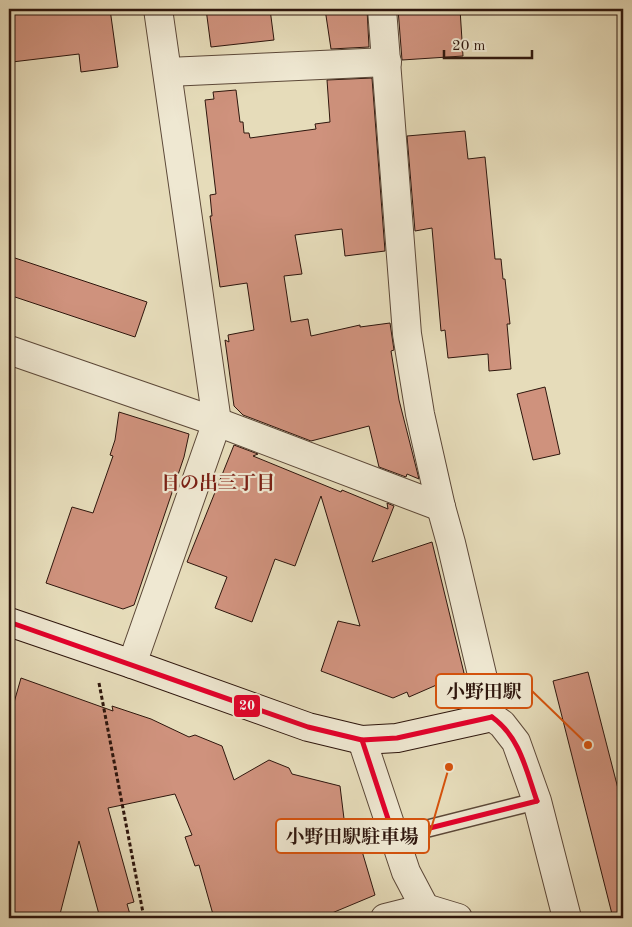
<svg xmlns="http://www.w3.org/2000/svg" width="632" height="927" viewBox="0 0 632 927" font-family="'Old Standard TT','Noto Serif JP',serif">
<rect width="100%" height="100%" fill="#e6dcba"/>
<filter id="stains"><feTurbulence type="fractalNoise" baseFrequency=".004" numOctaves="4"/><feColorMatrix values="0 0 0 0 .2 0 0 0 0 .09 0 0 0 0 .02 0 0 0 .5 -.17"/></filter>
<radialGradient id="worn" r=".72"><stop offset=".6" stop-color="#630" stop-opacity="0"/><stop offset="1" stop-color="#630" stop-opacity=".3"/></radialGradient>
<!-- building -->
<g fill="#cf927d" stroke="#2e160d">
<polygon points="9,9 110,9 118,67 81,72 79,54 12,62 9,34"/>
<polygon points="206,9 270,9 274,40 211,47"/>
<polygon points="325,9 367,9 369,47 331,49"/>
<polygon points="398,9 460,9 463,56 402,60"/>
<polygon points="372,78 385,251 345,256 342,229 295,235 302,274 284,276 291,322 308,319 311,336 360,325 360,327 390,323 394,350 391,351 399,400 419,479 407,474 406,477 379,467 369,426 311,441 243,415 234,406 225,340 229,342 228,335 254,330 247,283 220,287 210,216 212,216 210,195 216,194 205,100 214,99 213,92 236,90 240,122 243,122 244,133 249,133 250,138 316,129 315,124 330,122 327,80"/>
<polygon points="465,131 468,159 485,157 495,259 501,259 503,279 505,279 510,324 507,324 511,369 489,371 488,354 448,358 445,330 441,331 432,228 415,231 407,136"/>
<polygon points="9,256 147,302 135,337 9,295"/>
<polygon points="545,387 560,454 533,460 517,394"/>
<polygon points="119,412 189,434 184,457 134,605 123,609 46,583 72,507 93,513 113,456 110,455 115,440"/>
<polygon points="234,445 258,454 253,456 341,492 342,490 388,509 387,503 394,506 372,562 432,542 464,673 409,697 407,692 393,698 321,671 338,621 360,626 321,496 295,566 275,559 252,622 215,608 227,577 187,562"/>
<polygon points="588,672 623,808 623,918 613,918 553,681"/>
<polygon points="21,678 113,711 112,706 151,719 189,737 195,735 222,746 234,780 269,760 289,768 292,774 340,786 345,827 354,824 375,895 320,918 214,918 199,865 195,866 185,837 192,835 175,794 108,808 134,902 127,904 131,918 100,918 79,841 59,918 9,918 9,720"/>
</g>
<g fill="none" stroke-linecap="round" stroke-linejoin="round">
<!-- lane casing -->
<g stroke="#5c4838" stroke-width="19">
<polyline id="lane" points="394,837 537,801"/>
</g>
<!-- street casing -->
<g stroke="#5c4838" stroke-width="30">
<g id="street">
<polyline points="382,9 407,334 420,414 441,507 451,543 492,717 502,724 516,742 537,801 567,918"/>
<polyline points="168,72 387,62"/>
<polyline points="9,350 217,422 441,507"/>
<polyline points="132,664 217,422 158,9"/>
<polyline points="362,740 406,872 425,908"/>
<polyline points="385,918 425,908 458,918"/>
</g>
</g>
<!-- secondary casing -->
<g stroke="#2e160d" stroke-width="30">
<polyline id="secondary" points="9,622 132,664 308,727 362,740 397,738 492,717"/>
</g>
<!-- path -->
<polyline stroke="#2e160d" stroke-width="3" stroke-dasharray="4 2.5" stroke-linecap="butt" points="99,683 144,918"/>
<!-- lane -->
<use href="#lane" stroke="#efe8d2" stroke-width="16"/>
<!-- street -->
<use href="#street" stroke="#efe8d2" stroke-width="28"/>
<!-- secondary -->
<use href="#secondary" stroke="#efe8d2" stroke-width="28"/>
<!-- bus-1 casing -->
<g stroke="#efe8d2" stroke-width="9">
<g id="bus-1">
<polyline points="9,622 308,727 362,740 397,738 492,717"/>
<path d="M492 717C520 737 526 770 537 801"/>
<polyline points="362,740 394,837"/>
<polyline points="394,837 537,801"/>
</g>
</g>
<!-- bus-1 -->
<use href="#bus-1" stroke="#e4002b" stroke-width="5"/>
</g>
<g text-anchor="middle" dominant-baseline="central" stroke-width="4.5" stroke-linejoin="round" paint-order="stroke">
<!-- neighbourhood labels -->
<g font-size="19" font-weight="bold" fill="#7a1f14" stroke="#efe8d2">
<text x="218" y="484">日の出三丁目</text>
</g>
</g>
<!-- callouts -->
<path fill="none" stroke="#d5520c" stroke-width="2" d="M588 745L532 691M449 767L429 836"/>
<g fill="#d5520c" stroke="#efe8d2" stroke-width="2">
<circle cx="588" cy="745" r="5"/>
<circle cx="449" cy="767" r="5"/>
</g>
<g fill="#efe8d2" stroke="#d5520c" stroke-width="2">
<rect x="436" y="674" width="96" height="34" rx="5"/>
<rect x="276" y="819" width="153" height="34" rx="5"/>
</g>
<g font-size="19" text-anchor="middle" font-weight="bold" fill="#2e160d">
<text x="484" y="698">小野田駅</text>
<text x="352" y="843">小野田駅駐車場</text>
</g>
<rect stroke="#efe8d2" stroke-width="2" x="233" y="694" width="28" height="24" rx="5" fill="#e4002b"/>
<g font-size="14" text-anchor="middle" font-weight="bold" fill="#fff">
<text x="247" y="710">20</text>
</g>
<!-- margin -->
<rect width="632" height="927" fill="none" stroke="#e6dcba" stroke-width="30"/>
<rect x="10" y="10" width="612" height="907" fill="none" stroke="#2e160d" stroke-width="2.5"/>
<rect x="15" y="15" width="602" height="897" fill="none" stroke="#2e160d"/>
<!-- scale -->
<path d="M444 50v8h88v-8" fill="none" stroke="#2e160d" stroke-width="2.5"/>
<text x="452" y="50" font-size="15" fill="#2e160d" stroke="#efe8d2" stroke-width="4" paint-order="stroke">20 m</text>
<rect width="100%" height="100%" filter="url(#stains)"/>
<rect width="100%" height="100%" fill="url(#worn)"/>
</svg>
